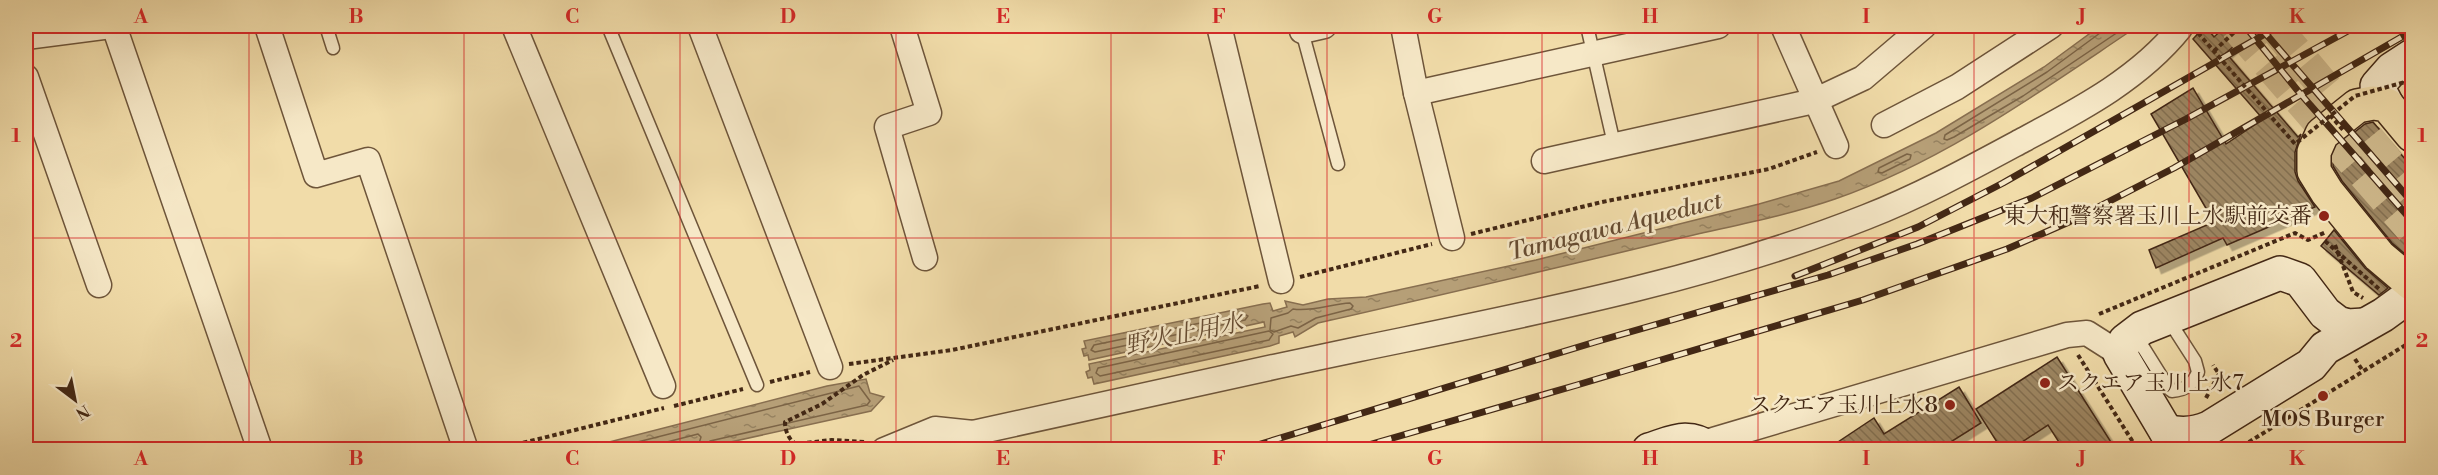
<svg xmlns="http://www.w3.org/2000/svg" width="2438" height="475" viewBox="0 0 2438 475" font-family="'Libre Bodoni','Noto Serif JP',serif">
<defs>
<pattern id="water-ripples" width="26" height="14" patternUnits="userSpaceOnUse" patternTransform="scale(1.5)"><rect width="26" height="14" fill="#b69f77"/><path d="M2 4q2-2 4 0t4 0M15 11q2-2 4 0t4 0" fill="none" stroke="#968260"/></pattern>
<pattern id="building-back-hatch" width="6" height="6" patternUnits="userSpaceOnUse" patternTransform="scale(1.5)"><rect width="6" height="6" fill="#9d8662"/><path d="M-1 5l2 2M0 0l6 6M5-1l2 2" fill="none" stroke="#826e50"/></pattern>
<filter id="shadow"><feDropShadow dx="5.5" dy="5.5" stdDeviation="0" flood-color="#0004"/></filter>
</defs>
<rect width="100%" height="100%" fill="#f1dca9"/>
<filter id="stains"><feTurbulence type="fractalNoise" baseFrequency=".00333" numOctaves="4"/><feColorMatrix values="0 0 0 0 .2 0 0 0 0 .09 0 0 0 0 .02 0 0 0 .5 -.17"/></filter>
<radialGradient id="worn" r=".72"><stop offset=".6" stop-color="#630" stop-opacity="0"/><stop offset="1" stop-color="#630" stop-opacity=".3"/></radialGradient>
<!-- water -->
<g fill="url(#water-ripples)" stroke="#886f50" stroke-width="1.5">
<path d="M2100 26H2138C2042 90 1945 161 1835 199 1783 217 1726 227 1672 240 1554 269 1436 296 1318 323L1295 337 1293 332 1279 336V343L1270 346 1094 384 1092 377 1088 378 1086 372 1090 370 1089 364 1265 327 1264 322 1089 360 1088 355 1084 356 1082 349 1086 348 1084 341 1263 304 1270 303 1273 311 1287 307 1285 301 1303 305 1328 299 1366 297 1536 260 1759 204 1839 181 1936 133 2044 67Z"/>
<polygon points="866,379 870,393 884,397 871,411 699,449 582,449 827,386"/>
</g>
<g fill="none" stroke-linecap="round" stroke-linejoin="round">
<!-- shore -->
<g stroke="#7c6446" stroke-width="1.5">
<polyline points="2103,26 2100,33 2047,72 1945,135 1944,139 1947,140 1954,137 2023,96 2127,26"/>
<polygon points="1907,154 1911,155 1910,159 1882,173 1878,172 1879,168"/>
<path d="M1350 303 1353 306 1351 309 1316 318 1298 328 1291 326 1274 332 1270 330 1271 318 1288 313 1293 309C1312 312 1331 304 1350 303Z"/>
<polygon points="1244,314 1248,316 1245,320 1095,352 1091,350 1094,345"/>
<polygon points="1269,331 1273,334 1269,340 1100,376 1096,373 1098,368"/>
<polyline points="606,450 859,386 870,401 867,405 710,441 706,444 705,450"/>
<polyline points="636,450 698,434 701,437 697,450"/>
</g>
</g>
<!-- building -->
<g fill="url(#building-back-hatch)" stroke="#432815" stroke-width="1.5" filter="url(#shadow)">
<polygon points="2205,26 2214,37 2226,26 2256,26 2226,53 2298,137 2301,134 2295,152 2295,172 2298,181 2315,207 2227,245 2223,238 2156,268 2149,250 2214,222 2151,114 2193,88 2226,144 2263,119 2193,39"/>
<polygon points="2373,122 2412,167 2412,260 2392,243 2342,181 2333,166 2333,156 2337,146 2365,124"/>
<polygon points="2334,230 2365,268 2388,288 2379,295 2321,246"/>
<polygon points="2057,357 2116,450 2064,450 2048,425 2010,450 2002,450 1976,409"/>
<polygon points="1959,387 1981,423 1938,450 1826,450 1874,418 1884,434"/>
</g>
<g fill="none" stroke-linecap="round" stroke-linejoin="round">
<!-- primary-tunnel -->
<g stroke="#ceb88b" stroke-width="33" stroke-dasharray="33 16" stroke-linecap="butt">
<polyline points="2236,26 2412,229"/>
<polyline points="2274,26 2412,192"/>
</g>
<!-- lane casing -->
<g stroke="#6e553a" stroke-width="15">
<g id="lane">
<polyline points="326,26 333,48"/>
<polyline points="608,26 757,385"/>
<polyline points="1587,26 1614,144"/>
<polyline points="1302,31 1338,164"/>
<path d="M2136 336 2166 384 2172 391C2186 390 2193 384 2198 372L2195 361 2168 319"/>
</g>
</g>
<!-- street casing -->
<g stroke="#6e553a" stroke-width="27">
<g id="street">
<polyline points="114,26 260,450"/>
<polyline points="267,26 316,175 368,160 466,450"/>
<polyline points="514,26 663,386"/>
<polyline points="700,26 830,367"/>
<polyline points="902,26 929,113 887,127 925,258"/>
<polyline points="1219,26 1281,281"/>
<polyline points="1301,26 1302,31 1324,26"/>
<polyline points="1403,26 1416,93 1452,238"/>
<polyline points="1783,26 1836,146"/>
<polyline points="26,37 111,26"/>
<polyline points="26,77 99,285"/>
<polyline points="1416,93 1718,26"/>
<polyline points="1884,125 1957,87 2051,26"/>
<polyline points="1544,161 1814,101 1863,78 1924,26"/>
<polyline points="1703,443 2067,335 2087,333 2120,354"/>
<polyline points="884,450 935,429 973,433"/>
<path d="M955 450 973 433C1101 404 1230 376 1359 349 1529 314 1704 281 1866 217 1920 196 1971 168 2023 140 2079 110 2139 79 2180 28"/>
</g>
</g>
<!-- secondary casing -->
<g stroke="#432815" stroke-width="36">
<g id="secondary">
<polyline points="2387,105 2377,86 2392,69 2412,56"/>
<path d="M2166 431C2180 435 2195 434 2209 428L2311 365 2325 348 2383 315 2412 294"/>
<path d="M1649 450C1674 442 1688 433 1712 450"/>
<polyline points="2177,450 2120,354 2125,341 2142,328 2280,273 2300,280 2325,313 2338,323 2348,326 2364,325"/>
</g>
</g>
<!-- primary casing -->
<g stroke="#432815" stroke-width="36">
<polyline id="primary" points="2412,135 2387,105 2373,103 2357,106 2322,134 2314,152 2314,171 2327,192 2379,256 2412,284"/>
</g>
<!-- path -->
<g stroke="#432815" stroke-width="4" stroke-dasharray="4.5 3" stroke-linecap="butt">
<polyline points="2214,51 2241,26"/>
<polyline points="1471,234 1602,202 1769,169 1817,152"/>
<polyline points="2335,245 2353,292 2363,298"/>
<polyline points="1300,277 1432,244"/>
<polyline points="2099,314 2295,233 2308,240 2326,232"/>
<polyline points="2078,355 2138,450"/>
<polyline points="2355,359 2363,371"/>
<polyline points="849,364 952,350 1260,286"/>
<polyline points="770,382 810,372"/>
<polyline points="2206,398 2219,374 2213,365"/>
<polyline points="674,406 743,389"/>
<path d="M864 442 832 440 796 444C789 440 785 431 785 422L822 404 863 375 893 360"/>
<polyline points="494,450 664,408"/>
<polyline points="2236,450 2412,341"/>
</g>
<!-- lane -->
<use href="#lane" stroke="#f6e8c7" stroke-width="12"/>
<!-- street -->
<use href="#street" stroke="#f6e8c7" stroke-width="24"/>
<!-- secondary -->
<use href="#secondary" stroke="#f6e8c7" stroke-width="33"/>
<!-- primary -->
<use href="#primary" stroke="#f1dca9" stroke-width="33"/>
<!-- rail casing -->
<g stroke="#432815" stroke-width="7">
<g id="rail">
<polyline points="2245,26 2298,91 2412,221"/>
<polyline points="2259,26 2412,202"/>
<polyline points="1795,276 1918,227 2003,183 2279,26"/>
<polyline points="1241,450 1595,342 1828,275 1917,244 2032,198 2186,119 2357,26"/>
<polyline points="1351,450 1577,385 1863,300 2007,249 2069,222 2174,168 2412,31"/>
</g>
</g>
<!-- rail -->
<use href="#rail" stroke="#f6e8c7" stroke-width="4.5" stroke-dasharray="14" stroke-linecap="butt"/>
<!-- path-bridge -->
<g stroke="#432815" stroke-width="4" stroke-dasharray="4.5 3" stroke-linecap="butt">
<polyline points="2198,33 2295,144 2355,96 2405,82"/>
<polyline points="2330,115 2343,130"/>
<polyline points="2325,241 2379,289"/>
</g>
</g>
<!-- grid -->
<path fill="none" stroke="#d62828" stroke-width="1.5" stroke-opacity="0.55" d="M249 26V450M464 26V450M680 26V450M896 26V450M1111 26V450M1327 26V450M1542 26V450M1758 26V450M1974 26V450M2189 26V450M26 238H2412"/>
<!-- markers -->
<g fill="#8f2418" stroke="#f6e8c7" stroke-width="2">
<circle cx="2324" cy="216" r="6"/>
<circle cx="2045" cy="383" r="6"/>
<circle cx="2323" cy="396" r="6"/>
<circle cx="1950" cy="405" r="6"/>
</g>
<g text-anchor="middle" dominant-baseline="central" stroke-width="5" stroke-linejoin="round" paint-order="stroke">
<!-- poi labels -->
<g font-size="22" fill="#432815" stroke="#f6e8c7" text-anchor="end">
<text x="2312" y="216">東大和警察署玉川上水駅前交番</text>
<text x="2057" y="383" text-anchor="start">スクエア玉川上水7</text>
<text x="1938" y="405">スクエア玉川上水8</text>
<text x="2323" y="419" text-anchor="middle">MOS Burger</text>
</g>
<!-- water labels -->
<g font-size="24" font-style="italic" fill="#664c32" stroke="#f6e8c7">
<text transform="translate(1615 227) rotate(-14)">Tamagawa Aqueduct</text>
<text transform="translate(1184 335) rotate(-12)">野火止用水</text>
</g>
</g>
<!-- margin -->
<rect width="2438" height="475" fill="none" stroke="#f1dca9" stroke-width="66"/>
<!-- north arrow -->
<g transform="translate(75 400) rotate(148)" stroke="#f6e8c7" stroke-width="4.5" paint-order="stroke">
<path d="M0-4.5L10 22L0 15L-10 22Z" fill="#432815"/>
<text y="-9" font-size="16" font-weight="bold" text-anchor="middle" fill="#432815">N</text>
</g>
<rect x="33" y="33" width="2372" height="409" fill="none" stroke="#d62828" stroke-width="2"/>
<g font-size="20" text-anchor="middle" font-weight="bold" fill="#d62828">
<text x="141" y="23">A</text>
<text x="356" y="23">B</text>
<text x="572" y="23">C</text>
<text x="788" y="23">D</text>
<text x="1003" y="23">E</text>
<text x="1219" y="23">F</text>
<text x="1435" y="23">G</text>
<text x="1650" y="23">H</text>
<text x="1866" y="23">I</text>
<text x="2082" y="23">J</text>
<text x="2297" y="23">K</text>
<text x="16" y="142">1</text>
<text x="2422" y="142">1</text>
<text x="16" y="347">2</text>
<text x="2422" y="347">2</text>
<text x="141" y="465">A</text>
<text x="356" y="465">B</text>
<text x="572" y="465">C</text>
<text x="788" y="465">D</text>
<text x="1003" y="465">E</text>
<text x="1219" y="465">F</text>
<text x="1435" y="465">G</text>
<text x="1650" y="465">H</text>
<text x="1866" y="465">I</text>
<text x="2082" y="465">J</text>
<text x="2297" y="465">K</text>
</g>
<rect width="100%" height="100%" filter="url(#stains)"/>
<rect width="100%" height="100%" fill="url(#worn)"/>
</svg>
